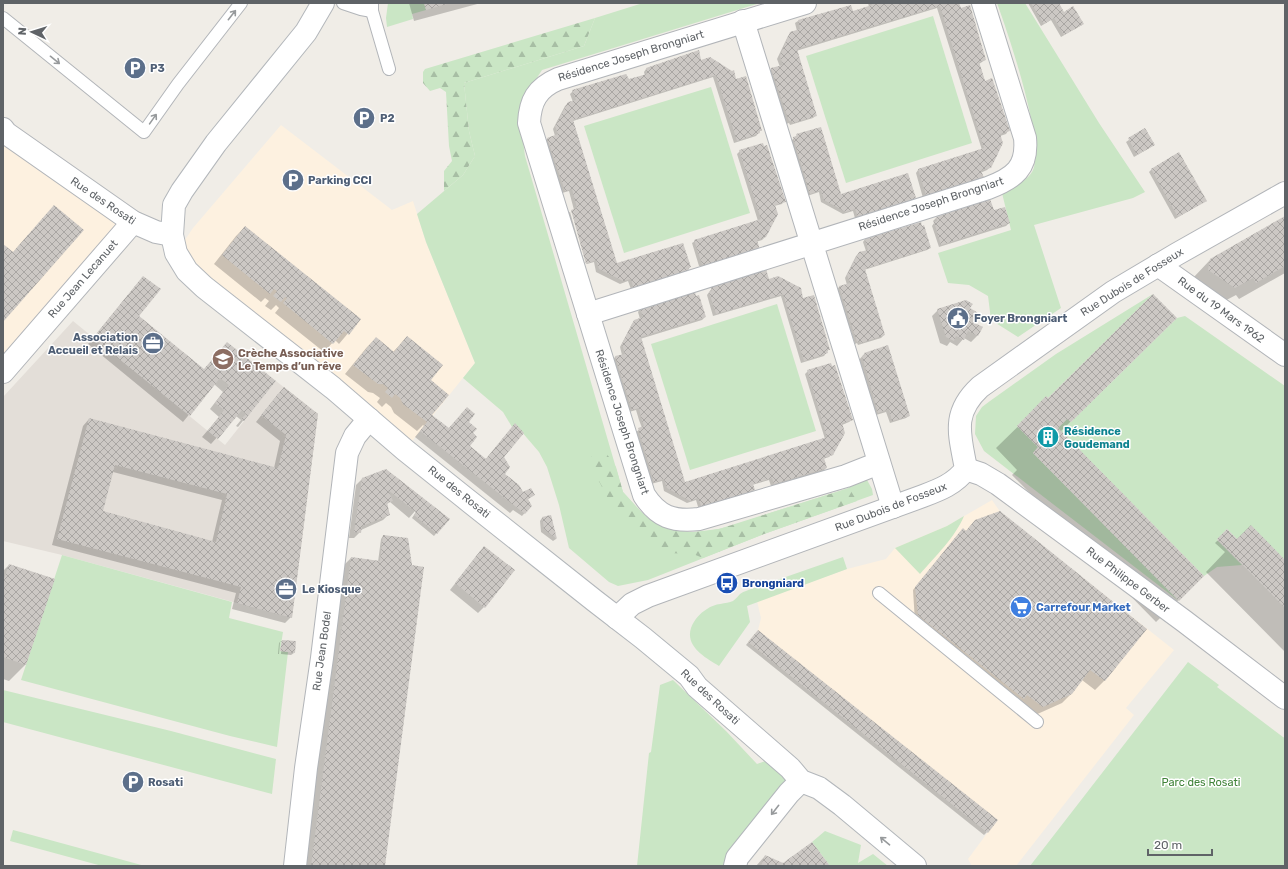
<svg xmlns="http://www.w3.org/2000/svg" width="1288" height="869" viewBox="0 0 1288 869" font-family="Rubik,sans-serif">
<defs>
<pattern id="forest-firs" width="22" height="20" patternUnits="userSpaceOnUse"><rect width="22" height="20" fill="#cae6c5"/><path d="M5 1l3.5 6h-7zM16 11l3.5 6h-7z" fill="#a7bea4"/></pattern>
<pattern id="building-cross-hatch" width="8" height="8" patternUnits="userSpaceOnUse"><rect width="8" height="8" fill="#ccc8c4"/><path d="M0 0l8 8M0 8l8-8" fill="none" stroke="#a9a6a3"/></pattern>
</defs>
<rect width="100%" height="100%" fill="#f0ede7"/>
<!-- commercial -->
<g fill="#fdf1e0">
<polygon points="281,125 392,210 413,201 426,242 475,363 405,450 176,253 193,228"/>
<polygon points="3,129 133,222 3,372"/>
<polygon points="992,500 1001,513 1174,650 1126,708 1134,715 1016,866 972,866 968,859 988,832 748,642 758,630 761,618 757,601 847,569 886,559 895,548 947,526"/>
</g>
<!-- education -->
<polygon fill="#e3ded8" points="73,321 225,445 276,381 318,414 292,618 62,555 3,541 3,397"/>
<!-- green -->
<g fill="#cae6c5">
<polygon points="388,3 424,3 426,10 412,14 413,19 387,27 386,18"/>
<path d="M643 3H760L542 70 527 93 521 125 525 156 623 492C635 505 645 519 662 526 697 542 739 523 773 512 799 504 824 496 849 488L848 484 858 478 867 480 872 489 873 495 764 534 648 580 618 586 609 582 569 548 559 505 547 467 539 452 515 424 512 427 503 412 463 378 475 363 426 242 417 214 463 175 475 156 469 131 464 83 584 46 595 18Z"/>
<path d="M997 3H1025L1099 123 1145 192 1133 198 1034 225 1061 308 1018 337 991 320 988 296 969 285 948 283 938 253 1011 230 1002 193C1011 188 1026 182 1032 172 1047 147 1008 33 997 3Z"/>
<polygon points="933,16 972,143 846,183 806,56"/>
<polygon points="711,87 750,213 624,253 584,126"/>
<polygon points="1153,294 1048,398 1046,397 1017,426 1038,447 1033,453 1179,601 984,451 975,434 976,416 982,407 990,401 1056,354"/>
<polygon points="777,304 816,431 690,470 651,344"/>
<polygon points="1185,316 1285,386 1285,560 1251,526 1237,539 1227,529 1217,540 1242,565 1217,567 1204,576 1058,428 1067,419 1071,422 1177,318"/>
<path d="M964 516C956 536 935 557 920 574L895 548 947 526Z"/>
<polygon points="62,555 232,602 229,618 283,632 280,651 288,652 277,747 230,736 21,680"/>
<path d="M843 557 847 569 747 606 750 622 719 666C706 658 685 647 691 628 694 620 700 613 707 609 715 603 726 604 733 601 736 599 738 596 740 594 744 591 749 590 754 588Z"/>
<polygon points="1188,662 1219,685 1217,687 1283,737 1285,738 1285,866 1030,866"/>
<polygon points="673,680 726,731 757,764 773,758 791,780 731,866 637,866 649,753 651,752 660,685"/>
<polygon points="3,690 171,731 276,759 272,794 3,722"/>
<polygon points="13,830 28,834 145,866 102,866 10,841"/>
<polygon points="825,831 861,845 858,863 873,854 888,866 830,866 812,842"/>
</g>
<!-- forest -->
<g fill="url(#forest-firs)">
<polygon points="595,18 584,46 464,83 469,131 475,156 463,175 444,191 444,171 452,161 449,146 446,92 440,88 430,91 423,83 423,72 425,69"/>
<polygon points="604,450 616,467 623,492 647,518 662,526 675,531 693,532 719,529 849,488 857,501 764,534 703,558 693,554 666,553 635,529 613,509 600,483 587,465 594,451"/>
</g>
<!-- shadow -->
<g fill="#0003" fill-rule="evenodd">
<polygon points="409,3 481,3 414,21"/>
<polygon points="868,3 958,3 985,60 979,64 985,82 1008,131 1006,134 1000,136 990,167 987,170 923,198 916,173 918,170 982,150 937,8 796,51 816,115 813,118 790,125 789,123 786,124 769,72 771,69 780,67 777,59 788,36 797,31 795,23 798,21 850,6 852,12 869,7"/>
<polygon points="1028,3 1058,3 1064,13 1080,26 1061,37 1051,20 1041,26"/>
<polygon points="701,61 736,81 761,130 756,136 734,143 713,77 573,121 616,265 690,267 688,270 632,292 628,281 620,284 596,272 594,262 587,264 572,211 571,211 574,210 569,191 562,193 545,141 548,138 555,136 553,129 565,106 568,103 573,102 570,94 573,91 628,81 645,76 644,72 646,69"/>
<polygon points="1145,129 1154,145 1134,157 1126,142"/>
<polygon points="797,135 840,195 915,198 913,200 856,222 853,211 843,214 821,202 819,192 807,196 791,141"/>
<polygon points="740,151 784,201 782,204 774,206 765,237 762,240 756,242 703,269 702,266 699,266 692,243 695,241 758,221 737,154"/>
<polygon points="1152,169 1205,201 1175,219 1149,172"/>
<polygon points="990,200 993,212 1009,223 1006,226 939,247 932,226 934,223 933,221 936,218"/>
<polygon points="570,212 585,265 583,266 568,213"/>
<polygon points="1285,217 1285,273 1239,299 1236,295 1217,305 1193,278 1210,260"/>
<polygon points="920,223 930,248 927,250 864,270 884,335 881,338 858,345 857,343 855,344 837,290 839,287 847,285 845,278 856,256 859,253 866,251 863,242 865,239"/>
<polygon points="245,227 360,319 339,344 335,340 324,352 275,313 279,308 276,305 271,310 265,306 269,301 265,298 261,302 214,264 236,236"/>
<polygon points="768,280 803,299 829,349 824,356 801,363 781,296 713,316 707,295 712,288"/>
<polygon points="137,284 137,316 204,370 227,343 275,381 238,427 236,426 241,420 236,416 211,444 202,437 219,417 210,409 223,392 214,384 183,422 88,344"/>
<polygon points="640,309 705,317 702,320 640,339 684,483 825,439 805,374 808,371 852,420 849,422 842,425 832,454 829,457 823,459 826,468 823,471 771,486 769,480 752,485 754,490 751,493 699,510 696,500 687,503 664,491 662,481 651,484 636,432 642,428 639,420 636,410 629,412 613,360 615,357 622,355 620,347 632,324 635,321 640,319 638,312"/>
<polygon points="969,309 972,323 982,328 977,336 971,342 964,338 957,346 950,342 947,346 940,343 932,316 938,310"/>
<polygon points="1176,318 1061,431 1203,576 1156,622 1012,475 1017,470 996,448 1047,398 1048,399"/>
<polygon points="407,337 430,380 428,418 448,429 467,408 468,422 472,433 469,447 485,460 509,431 502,457 503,474 523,493 534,495 527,500 531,506 522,516 513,510 510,513 415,437 424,426 423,425 417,431 394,413 391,407 386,403 382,407 377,402 380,398 373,393 368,392 345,374 367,347 376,338 393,352"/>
<polygon points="865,353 909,416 906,418 890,423 886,412 876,415 859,360"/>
<path d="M278 394 317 414 291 617 285 623 232 609 236 593 52 545 83 426 89 419 274 468 280 441 256 422ZM113 472 222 500 212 542 101 512Z"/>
<polygon points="386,470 448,519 434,536 412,518 416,512 415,511 409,518 390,502 387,504 389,514 383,520 361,530 360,532 354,538 349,538 356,485 362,479"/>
<polygon points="551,516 556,539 553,541 541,532 540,521 542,518"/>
<polygon points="975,521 1145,629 1104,681 1095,690 1082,680 1071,694 1062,703 1033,716 915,622 913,590 960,532 965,532"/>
<polygon points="1227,531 1236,539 1285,562 1285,652 1206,572 1225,552 1215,543"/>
<polygon points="383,536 411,565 384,866 304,866 342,567 351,558 378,562 381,539"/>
<polygon points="478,554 484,607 478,613 450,590"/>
<polygon points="9,565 26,664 9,681 3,679 3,571"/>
<polygon points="755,634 987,832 984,835 746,645"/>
<polygon points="282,641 294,653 291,655 281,654 282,642 280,642"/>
<polygon points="280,642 279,654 278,654 279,643"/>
<polygon points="765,856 783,864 828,866 756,866"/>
</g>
<!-- building -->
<g fill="url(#building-cross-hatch)" fill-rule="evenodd">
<polygon points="424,3 450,3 426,10"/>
<polygon points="871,3 959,3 961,8 970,5 986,60 979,62 982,71 985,81 992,78 1010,131 1000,134 1003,143 991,168 981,170 985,181 929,197 928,195 926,195 918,169 984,148 940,6 797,49 817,116 793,123 792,121 789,121 771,68 783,65 780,56 790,32 800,29 798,20 851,5 853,11 872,5"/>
<polygon points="1031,3 1059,3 1064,12 1073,6 1084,24 1064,35 1054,18 1044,24"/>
<polygon points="699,50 701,60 710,57 732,71 734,70 736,79 746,76 762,131 759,131 760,133 737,141 716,75 573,120 617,263 683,243 691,267 688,268 689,272 634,290 631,279 623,281 599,269 596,260 586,264 571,210 577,208 572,189 565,191 547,138 558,134 555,126 556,125 568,102 576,100 572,90 626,74 629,79 647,74 646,68"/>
<polygon points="821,127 841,194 908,173 916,198 913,199 914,202 859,220 855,209 846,212 824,200 821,190 810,194 793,137 797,136 796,134"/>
<polygon points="1145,128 1155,145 1137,155 1128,138"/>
<polygon points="763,143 764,146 767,145 786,202 775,205 778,214 766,237 757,240 760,250 705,267 704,264 702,264 694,240 761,219 739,150"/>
<polygon points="1179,152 1207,201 1178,217 1151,169"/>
<polygon points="990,199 994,210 1005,207 1010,223 941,245 934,222 937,221 936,217"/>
<polygon points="54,205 84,230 3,322 3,244 13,252"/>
<polygon points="1285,216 1285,266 1256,283 1253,278 1235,288 1208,270 1210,259"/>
<polygon points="921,222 922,226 924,225 931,248 865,269 885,335 861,343 860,341 857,342 839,286 850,283 847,275 859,252 868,250 865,239"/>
<polygon points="245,226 361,319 349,335 344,331 333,344 283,303 287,298 285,297 281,302 273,296 277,291 274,289 270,294 222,255"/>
<polygon points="766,269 769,279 778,276 801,288 803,298 814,295 830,350 827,350 828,353 804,361 783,294 716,314 709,292 712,291 711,287"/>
<polygon points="143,276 161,289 139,316 204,369 227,342 276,381 244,421 241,419 246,414 242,410 218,439 208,431 224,410 215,403 229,385 220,378 190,416 93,338"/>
<polygon points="695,292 696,296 699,295 706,317 641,337 685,482 827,437 807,370 831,363 832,366 835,365 853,420 842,423 845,433 833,455 824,458 827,468 774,484 772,478 753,484 755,490 702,508 698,498 690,501 667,488 664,479 654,482 638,428 644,426 641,417 639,408 632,410 615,356 625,354 622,344 634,320 643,317 640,308"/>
<polygon points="1153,294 1177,318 1071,422 1067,419 1058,428 1204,576 1179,601 1033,453 1038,447 1017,426 1046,396 1048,398"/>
<polygon points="966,300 973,304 970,308 978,313 973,322 983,327 978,336 968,331 964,340 956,336 954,341 946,337 937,309"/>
<polygon points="407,336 443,365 431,380 449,395 432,415 449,428 467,407 475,414 469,422 477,429 473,433 477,437 470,446 486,459 515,423 524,433 504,457 510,467 505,474 519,485 523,492 531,488 535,495 528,499 532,506 525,514 420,431 427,422 403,404 400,398 395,394 392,398 385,392 388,388 383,384 378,384 353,365 376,337 394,352"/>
<polygon points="888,345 910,416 892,421 889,409 878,413 862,356 865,355 864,353"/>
<path d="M284 387 318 414 292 618 237 603 241 587 57 539 89 418 278 468 286 435 261 415ZM115 465 227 494 216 542 103 511Z"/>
<polygon points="386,469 450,519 437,534 414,515 416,512 388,490 393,501 387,503 390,515 362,526 361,533 354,532 362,478"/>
<polygon points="1000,511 1147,629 1105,681 1090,670 1072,694 1043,707 1027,695 1024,699 918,615 915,587 963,528 966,531 975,520"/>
<polygon points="551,515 557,539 544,529 542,517"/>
<polygon points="1251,525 1285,560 1285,608 1217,539 1227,529 1237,539"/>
<polygon points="383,535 408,538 412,565 424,567 385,866 311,866 351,557 380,561"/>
<polygon points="484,546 515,570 485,608 455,583"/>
<polygon points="9,564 55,579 26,665 3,657 3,582"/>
<polygon points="758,630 998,820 988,833 748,642"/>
<polygon points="282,640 296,641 295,653 280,651"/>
<polygon points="812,842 830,866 761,866 765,855 783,863"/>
</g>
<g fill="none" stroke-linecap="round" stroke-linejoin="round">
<!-- lane casing -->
<g stroke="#b2b5b9" stroke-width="14">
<g id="lane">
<polyline points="343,3 361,9 372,11"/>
<polyline points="372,3 372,11 389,69"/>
<polyline points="3,18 144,132 178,84 241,3"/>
<polyline points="879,593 1037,722"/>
</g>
</g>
<!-- street casing -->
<g stroke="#b2b5b9" stroke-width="24">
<g id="street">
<path d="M805 3 558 79C537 88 530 101 529 123L644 495C658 517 673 522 699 519L846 476 879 463"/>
<polyline points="743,21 893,507"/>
<polyline points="3,129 6,133 133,222 156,232 172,235"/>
<polyline points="1158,265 1285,355"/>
<path d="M588 314 988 188C1014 178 1028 168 1025 138L983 3"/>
<polyline points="3,372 133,222"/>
<polyline points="966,469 981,474 998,484 1184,621 1285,698"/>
<path d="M617 618 632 604 648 596 923 496C939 490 955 484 966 469 960 435 951 414 980 387L1113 292 1177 254 1285 193"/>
<polyline points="295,866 306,768 322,658 347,453 355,436 369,419"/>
</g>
</g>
<!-- secondary casing -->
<g stroke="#b3b7bb" stroke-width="24">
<g id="secondary">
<polyline points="323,3 306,32 216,143 182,191 174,205 172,235 176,253 187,271 204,287 333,388 405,450 465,498 595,601 643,638 689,676 697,687 790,768 801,781 819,788 842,805 915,866"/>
<polyline points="735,866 737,858 789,793 801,781"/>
</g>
</g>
<!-- lane -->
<use href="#lane" stroke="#fff" stroke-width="12"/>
<!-- street -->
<use href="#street" stroke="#fff" stroke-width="22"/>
<!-- secondary -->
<use href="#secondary" stroke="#fff" stroke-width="22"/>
</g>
<!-- one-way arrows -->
<defs><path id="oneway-shaft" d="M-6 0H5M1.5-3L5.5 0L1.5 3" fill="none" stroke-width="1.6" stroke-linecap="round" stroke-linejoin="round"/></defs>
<g stroke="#979a9c">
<use href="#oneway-shaft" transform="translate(232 15) rotate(-52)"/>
<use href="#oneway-shaft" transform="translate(55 60) rotate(39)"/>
<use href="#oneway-shaft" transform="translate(153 119) rotate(-55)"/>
<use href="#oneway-shaft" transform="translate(775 810) rotate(128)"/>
<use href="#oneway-shaft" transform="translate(885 841) rotate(-140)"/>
</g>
<!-- icons -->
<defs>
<g id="parking-disc" transform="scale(1.15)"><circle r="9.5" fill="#5c6f8a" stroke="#fff"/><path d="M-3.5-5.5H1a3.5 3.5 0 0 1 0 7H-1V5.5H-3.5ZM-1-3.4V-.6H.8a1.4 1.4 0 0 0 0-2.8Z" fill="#fff"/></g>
<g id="civic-disc" transform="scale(1.15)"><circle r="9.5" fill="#5c6f8a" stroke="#fff"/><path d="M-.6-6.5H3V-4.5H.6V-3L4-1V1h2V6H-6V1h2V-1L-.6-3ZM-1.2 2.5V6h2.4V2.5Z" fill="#fff"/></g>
<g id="office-disc" transform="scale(1.15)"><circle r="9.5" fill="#5c6f8a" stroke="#fff"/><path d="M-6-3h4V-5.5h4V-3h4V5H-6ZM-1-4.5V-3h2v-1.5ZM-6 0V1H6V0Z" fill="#fff"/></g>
<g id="school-disc" transform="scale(1.15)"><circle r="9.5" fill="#8d6e63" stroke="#fff"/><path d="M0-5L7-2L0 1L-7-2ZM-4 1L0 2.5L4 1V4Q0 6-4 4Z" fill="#fff"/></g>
<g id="building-disc" transform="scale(1.15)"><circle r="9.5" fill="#0f9aa8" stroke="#fff"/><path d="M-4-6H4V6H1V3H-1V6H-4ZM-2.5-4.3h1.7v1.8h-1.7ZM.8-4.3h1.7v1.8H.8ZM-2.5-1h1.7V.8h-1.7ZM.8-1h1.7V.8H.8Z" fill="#fff"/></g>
<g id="bus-disc" transform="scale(1.15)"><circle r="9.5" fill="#1a4fb4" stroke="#fff"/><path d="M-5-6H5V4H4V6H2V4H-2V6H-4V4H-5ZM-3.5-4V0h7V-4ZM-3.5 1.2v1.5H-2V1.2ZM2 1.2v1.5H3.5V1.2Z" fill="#fff"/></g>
<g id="supermarket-disc" transform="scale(1.15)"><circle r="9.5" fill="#3f7fe0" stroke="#fff"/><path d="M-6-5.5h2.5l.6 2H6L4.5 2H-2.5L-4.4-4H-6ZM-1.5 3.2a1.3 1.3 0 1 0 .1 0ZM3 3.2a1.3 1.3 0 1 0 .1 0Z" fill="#fff"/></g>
</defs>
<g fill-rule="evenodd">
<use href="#parking-disc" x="135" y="68"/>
<use href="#parking-disc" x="364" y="118"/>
<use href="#parking-disc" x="293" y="180"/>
<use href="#civic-disc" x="958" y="318"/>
<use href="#office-disc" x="153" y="343"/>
<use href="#school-disc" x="223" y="359"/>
<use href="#building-disc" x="1048" y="437"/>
<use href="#bus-disc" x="727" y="583"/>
<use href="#office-disc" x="286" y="589"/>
<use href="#supermarket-disc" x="1021" y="607"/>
<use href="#parking-disc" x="133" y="782"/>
</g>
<g text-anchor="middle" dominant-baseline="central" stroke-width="3" stroke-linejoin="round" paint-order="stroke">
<!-- street labels -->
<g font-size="11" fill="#5f6367" stroke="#fff">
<text transform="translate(631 56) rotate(-17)">Résidence Joseph Brongniart</text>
<text transform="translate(103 201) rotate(34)">Rue des Rosati</text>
<text transform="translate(931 204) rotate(-18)">Résidence Joseph Brongniart</text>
<text transform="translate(83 279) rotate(-49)">Rue Jean Lecanuet</text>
<text transform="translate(1132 282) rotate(-32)">Rue Dubois de Fosseux</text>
<text transform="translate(1221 310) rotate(36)">Rue du 19 Mars 1962</text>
<text transform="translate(622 422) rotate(72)">Résidence Joseph Brongniart</text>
<text transform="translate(459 492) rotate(39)">Rue des Rosati</text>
<text transform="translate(891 507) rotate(-21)">Rue Dubois de Fosseux</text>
<text transform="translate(1128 580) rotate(37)">Rue Philippe Gerber</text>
<text transform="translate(322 651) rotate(-82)">Rue Jean Bodel</text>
<text transform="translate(710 697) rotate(43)">Rue des Rosati</text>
</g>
<!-- service labels -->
<g font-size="11" font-weight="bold" fill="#4e5e75" stroke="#fff" text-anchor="start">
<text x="150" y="68">P3</text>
<text x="380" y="118">P2</text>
<text x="308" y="180">Parking CCI</text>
<text x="974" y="318">Foyer Brongniart</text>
<text x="138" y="337" text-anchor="end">Association<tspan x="138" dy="13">Accueil et Relais</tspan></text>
<text x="302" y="589">Le Kiosque</text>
<text x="148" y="782">Rosati</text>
</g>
<!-- education labels -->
<g font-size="11" font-weight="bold" fill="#785e54" stroke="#fff" text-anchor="start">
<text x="238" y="353">Crèche Associative<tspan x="238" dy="13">Le Temps d’un rêve</tspan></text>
</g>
<!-- culture labels -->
<g font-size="11" font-weight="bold" fill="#0d838f" stroke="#fff" text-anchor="start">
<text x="1064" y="431">Résidence<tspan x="1064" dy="13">Goudemand</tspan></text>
</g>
<!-- transit labels -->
<g font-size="11" font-weight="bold" fill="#164399" stroke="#fff" text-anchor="start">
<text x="742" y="583">Brongniard</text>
</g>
<!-- shop labels -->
<g font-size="11" font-weight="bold" fill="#366cbe" stroke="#fff" text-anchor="start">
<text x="1036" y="607">Carrefour Market</text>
</g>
<!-- park labels -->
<g font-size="11" fill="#408339" stroke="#fff">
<text x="1201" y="782">Parc des Rosati</text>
</g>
</g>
<!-- border -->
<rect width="1288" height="869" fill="none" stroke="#5f6367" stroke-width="8"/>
<!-- north arrow -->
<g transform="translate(32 32) rotate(274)" stroke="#ffffff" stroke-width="3" paint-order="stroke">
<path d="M0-3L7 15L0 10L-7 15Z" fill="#5f6367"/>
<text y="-6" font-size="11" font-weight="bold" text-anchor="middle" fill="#5f6367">N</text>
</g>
<!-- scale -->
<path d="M1148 849v6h64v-6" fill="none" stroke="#5f6367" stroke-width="2"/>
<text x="1154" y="849" font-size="12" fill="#5f6367" stroke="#ffffff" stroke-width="3" paint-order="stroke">20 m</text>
</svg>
